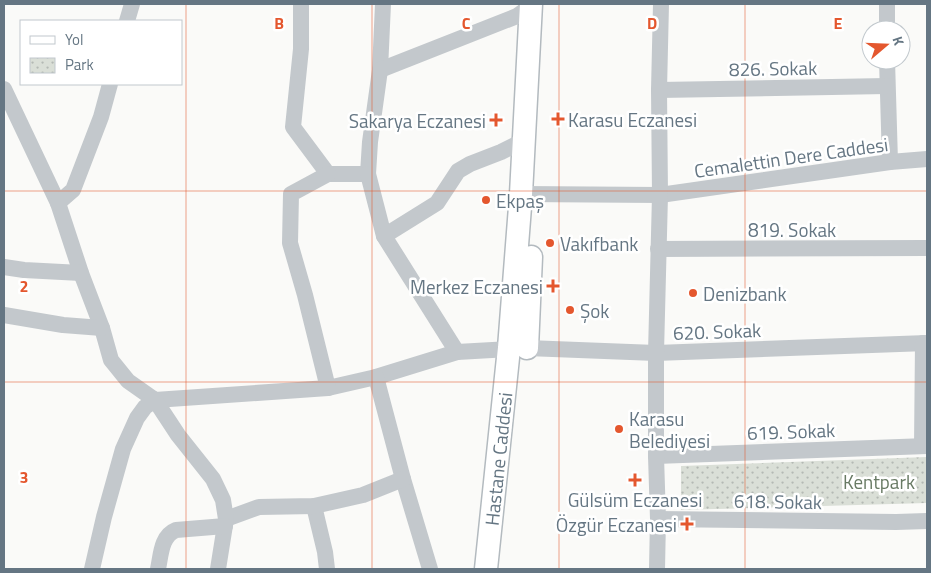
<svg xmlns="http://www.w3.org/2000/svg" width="931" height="573" viewBox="0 0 931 573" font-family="'Titillium Web',sans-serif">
<defs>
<pattern id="park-dots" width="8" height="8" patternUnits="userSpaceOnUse" patternTransform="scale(1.25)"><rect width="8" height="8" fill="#dadfd7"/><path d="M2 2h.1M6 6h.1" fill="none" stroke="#b4b9b4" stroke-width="1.8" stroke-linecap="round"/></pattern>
</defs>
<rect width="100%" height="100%" fill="#fafaf8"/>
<!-- park -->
<polygon fill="url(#park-dots)" points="927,457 927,503 681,510 681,466"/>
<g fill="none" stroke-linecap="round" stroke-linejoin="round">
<!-- secondary casing -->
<g stroke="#b3babf" stroke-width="25">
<g id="secondary">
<polyline points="527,348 531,257"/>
<polyline points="486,569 509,348 521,194 531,4"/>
</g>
</g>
<!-- street -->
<g stroke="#c3c8cc" stroke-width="16">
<polyline points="301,4 301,49 293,127 328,174 368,174 370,142 380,70 383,4"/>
<polyline points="887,4 887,30"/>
<polyline points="127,21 132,4"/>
<polyline points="887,60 890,162"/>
<polyline points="380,70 517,16 531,6"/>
<polyline points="4,89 58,203 81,273 102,328 111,360 128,381 155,400 328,388 376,377 457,352 527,348 656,353 927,343"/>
<polyline points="659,90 887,86"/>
<polyline points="328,174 291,194 290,243 305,295 328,388"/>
<polyline points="368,174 384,236 457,352"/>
<polyline points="521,194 660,195 890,162 927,159"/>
<polyline points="58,203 73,190 101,117 110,84"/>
<polyline points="384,236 437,203 458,171 470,164 501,152 523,141"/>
<polyline points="658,249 927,248"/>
<polyline points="4,267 24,270 81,273"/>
<polyline points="4,315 63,325 102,328"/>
<polyline points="376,377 403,479 430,569"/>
<polyline points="922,446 923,343"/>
<polyline points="656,456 927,446"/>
<polyline points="314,506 325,552 327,569"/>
<polyline points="226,519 259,507 314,506 363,495 403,479"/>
<polyline points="658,519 896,522 927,521"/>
<polyline points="92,569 104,517 123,449 137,418 145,407 155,400 178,435 213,479 223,500 226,519 218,569"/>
<path d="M158 569C161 555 161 536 176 530L225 526"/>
<polyline points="657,569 658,519 656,456 656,353 660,195 659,90 661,4"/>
</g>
<!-- secondary -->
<use href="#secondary" stroke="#fff" stroke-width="22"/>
</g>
<!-- grid -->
<path fill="none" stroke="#e4572e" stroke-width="1" stroke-opacity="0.55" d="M186 4V569M372 4V569M559 4V569M745 4V569M4 191H927M4 382H927"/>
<!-- markers -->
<g fill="#e4572e" stroke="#fff" stroke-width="2">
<path d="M555.5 111.5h5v5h5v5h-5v5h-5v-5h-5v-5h5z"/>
<path d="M493.5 112.5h5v5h5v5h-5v5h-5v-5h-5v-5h5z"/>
<circle cx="486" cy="200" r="5"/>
<circle cx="550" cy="243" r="5"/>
<path d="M550.5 278.5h5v5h5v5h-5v5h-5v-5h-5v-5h5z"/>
<circle cx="693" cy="293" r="5"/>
<circle cx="570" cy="310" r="5"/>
<circle cx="619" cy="429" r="5"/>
<path d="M632.5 472.5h5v5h5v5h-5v5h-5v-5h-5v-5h5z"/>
<path d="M684.5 516.5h5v5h5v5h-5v5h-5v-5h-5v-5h5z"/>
</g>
<g text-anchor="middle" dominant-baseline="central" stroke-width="5" stroke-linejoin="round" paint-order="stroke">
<!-- street labels -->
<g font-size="19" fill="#657683" stroke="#fff">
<text transform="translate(773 68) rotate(-1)">826. Sokak</text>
<text transform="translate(791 157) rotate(-8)">Cemalettin Dere Caddesi</text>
<text x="792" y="229">819. Sokak</text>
<text transform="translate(717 331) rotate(-2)">620. Sokak</text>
<text transform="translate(791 431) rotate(-2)">619. Sokak</text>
<text transform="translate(498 459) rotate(-84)">Hastane Caddesi</text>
<text transform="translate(778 501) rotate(1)">618. Sokak</text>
</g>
<!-- poi labels -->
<g font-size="19" fill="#657683" stroke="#fff" text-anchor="start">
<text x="568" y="119">Karasu Eczanesi</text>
<text x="486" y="120" text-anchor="end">Sakarya Eczanesi</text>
<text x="496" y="200">Ekpaş</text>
<text x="560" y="243">Vakıfbank</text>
<text x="543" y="286" text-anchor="end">Merkez Eczanesi</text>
<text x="703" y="293">Denizbank</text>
<text x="580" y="310">Şok</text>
<text x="629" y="418">Karasu<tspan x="629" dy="22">Belediyesi</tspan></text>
<text x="635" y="499" text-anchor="middle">Gülsüm Eczanesi</text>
<text x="677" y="524" text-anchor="end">Özgür Eczanesi</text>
</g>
<!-- park labels -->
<g font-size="19" fill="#687a64" stroke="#fff">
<text x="879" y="481">Kentpark</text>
</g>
</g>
<g font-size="16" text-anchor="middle" font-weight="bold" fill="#e4572e" stroke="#fff" stroke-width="5" stroke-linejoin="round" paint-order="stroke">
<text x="279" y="29">B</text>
<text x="466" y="29">C</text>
<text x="652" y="29">D</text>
<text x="838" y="29">E</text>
<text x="24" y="292">2</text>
<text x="24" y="483">3</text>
</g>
<!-- border -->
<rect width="931" height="573" fill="none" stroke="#657683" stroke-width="10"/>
<!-- legend -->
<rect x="20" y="20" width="162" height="65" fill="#ffffff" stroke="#c1c8cd"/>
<rect x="30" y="36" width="25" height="8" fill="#ffffff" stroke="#c1c8cd"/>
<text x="65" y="45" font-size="15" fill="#657683">Yol</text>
<rect x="30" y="58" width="25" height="15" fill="url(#park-dots)" stroke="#c1c8cd"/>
<text x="65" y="70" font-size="15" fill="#657683">Park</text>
<!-- north arrow -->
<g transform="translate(886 45) rotate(71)"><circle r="24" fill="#ffffff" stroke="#c1c8cd"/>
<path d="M0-4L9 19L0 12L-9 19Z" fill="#e4572e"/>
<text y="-8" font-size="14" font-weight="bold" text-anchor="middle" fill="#657683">K</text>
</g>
</svg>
